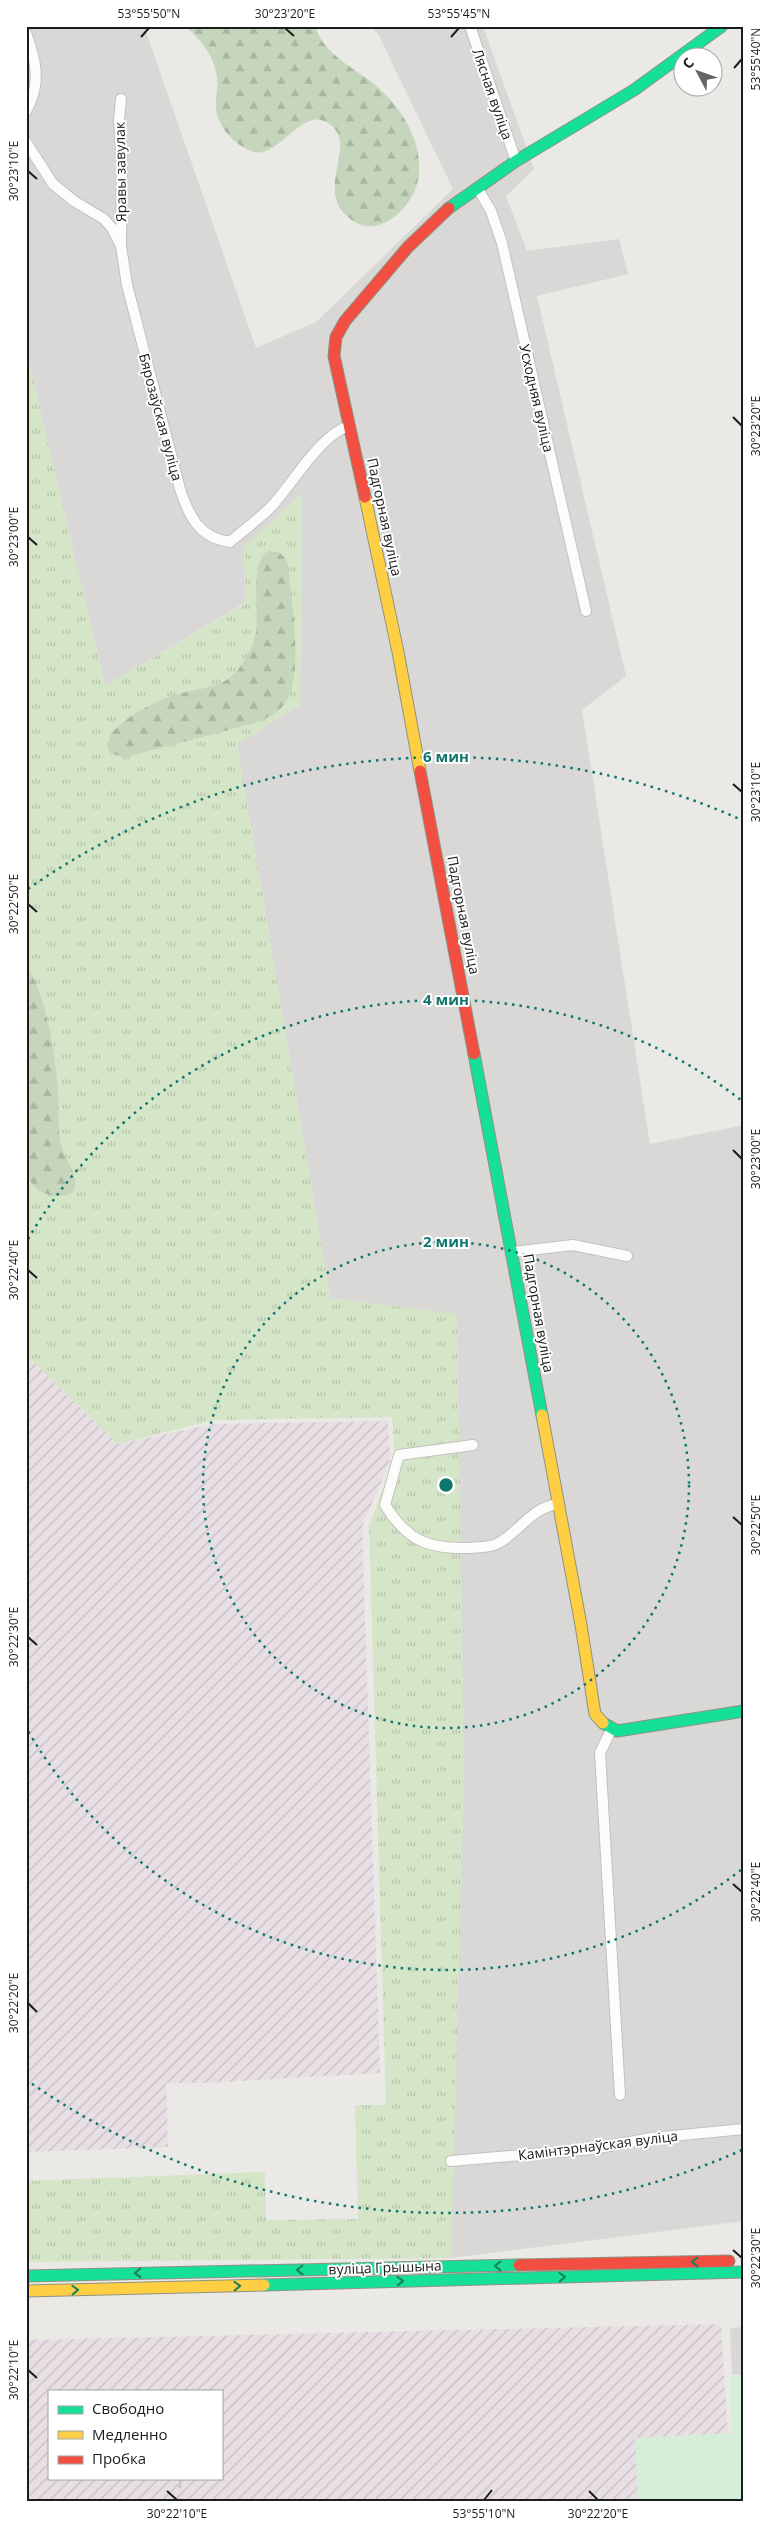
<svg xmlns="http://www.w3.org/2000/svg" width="770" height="2527" viewBox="0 0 770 2527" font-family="'Open Sans',sans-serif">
<defs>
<pattern id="industrial-furrows" width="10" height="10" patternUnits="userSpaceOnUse" patternTransform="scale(1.25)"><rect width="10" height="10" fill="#e7dfe3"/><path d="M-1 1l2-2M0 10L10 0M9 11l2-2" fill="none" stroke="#c6bfc2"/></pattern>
<pattern id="grass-tufts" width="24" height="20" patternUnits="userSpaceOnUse" patternTransform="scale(1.25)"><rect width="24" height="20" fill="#d5e5c7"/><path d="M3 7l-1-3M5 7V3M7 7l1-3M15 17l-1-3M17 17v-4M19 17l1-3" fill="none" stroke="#b6c4aa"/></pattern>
<pattern id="forest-firs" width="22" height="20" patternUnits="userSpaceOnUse" patternTransform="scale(1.25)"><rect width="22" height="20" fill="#c5d6bd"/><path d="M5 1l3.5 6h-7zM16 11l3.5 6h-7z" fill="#a9b7a2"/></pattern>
</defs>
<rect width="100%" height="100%" fill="#eae9e5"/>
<!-- residential -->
<polygon fill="#d9d8d6" points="26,26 144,26 256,348 316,322 453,189 378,34 369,26 483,26 534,169 506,196 527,251 619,239 628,274 537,296 626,676 582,710 650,1144 744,1125 744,2221 451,2258 457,1315 330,1298 237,744 300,705 302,494 244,547 245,603 105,686 30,367 26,368"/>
<!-- industrial -->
<g fill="url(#industrial-furrows)" fill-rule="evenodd">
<polygon points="26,1355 118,1444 214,1424 388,1421 390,1461 362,1527 380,2073 207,2083 166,2083 168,2147 26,2152"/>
<path d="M721 2324 729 2453 640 2501H26V2340ZM49 2391H221V2478H49Z"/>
</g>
<!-- religious -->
<polygon fill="#d8d8d6" points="744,2327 744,2375 732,2375 730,2328"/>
<!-- grass -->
<polygon fill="url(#grass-tufts)" points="30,367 105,686 245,604 244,547 302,493 300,705 237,744 330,1298 457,1314 464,1778 451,2258 26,2262 26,2181 265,2172 266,2220 358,2219 355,2105 386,2105 369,1526 395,1459 392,1417 215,1420 118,1444 26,1355 29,1238 26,1238 26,368"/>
<!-- forest -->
<g fill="url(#forest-firs)">
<path d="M185 26H315C326 60 361 69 384 93 418 126 438 183 394 217 385 224 370 230 359 224 308 198 357 150 333 127 304 98 279 163 251 151 234 144 219 128 216 110 215 98 219 87 217 76 213 54 201 40 185 26Z"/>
<path d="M268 551C280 551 284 554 288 565 291 599 304 674 286 702 279 713 267 718 255 723L126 757 111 754 108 748 110 735C127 715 157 700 182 693 202 688 222 688 237 671 245 661 252 649 255 637 261 614 248 564 268 551Z"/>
<path d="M26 966C45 989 56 1059 58 1090 59 1109 57 1130 62 1148 65 1160 78 1174 75 1187 72 1201 47 1196 38 1190 33 1186 30 1181 26 1175Z"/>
</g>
<!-- park -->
<polygon fill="#d6eed7" points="744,2375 744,2501 638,2501 635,2438 732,2433 729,2376"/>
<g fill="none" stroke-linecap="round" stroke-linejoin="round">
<!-- street casing -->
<g stroke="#c1c1bf" stroke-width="12">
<g id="street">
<polyline points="470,26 516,161"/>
<path d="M26 33C36 60 42 84 26 111"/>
<polyline points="121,99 119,120 122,161 121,245"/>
<path d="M26 142 53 184 74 201 104 219 112 228 121 246 127 285 180 489C189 516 199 538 230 542 243 531 256 521 269 509 291 487 319 435 349 426"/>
<polyline points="478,189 491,211 502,243 586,611"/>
<polyline points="513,1252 573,1245 627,1256"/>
<path d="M473 1445 399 1455 385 1505C407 1540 427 1549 468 1548 480 1547 492 1548 502 1541 523 1527 532 1508 558 1504"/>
<polyline points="611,1730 600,1753 620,2095"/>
<polyline points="451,2161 593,2149 651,2138 744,2129"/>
</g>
</g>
<!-- fast casing -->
<g stroke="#8f9280" stroke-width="13">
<g id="fast">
<polyline points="449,208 516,161 634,90 722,26"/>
<polyline points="474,1054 542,1415"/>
<polyline points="603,1723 617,1731 744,1711"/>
<polyline points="26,2276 519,2265"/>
<polyline points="264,2285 744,2272"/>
</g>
</g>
<!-- slow casing -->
<g stroke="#8f9280" stroke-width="13">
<g id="slow">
<polyline points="365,497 398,652 420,771"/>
<polyline points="542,1415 581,1625 595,1714 603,1723"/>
<polyline points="26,2291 264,2285"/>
</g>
</g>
<!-- jam casing -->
<g stroke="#8f9280" stroke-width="13">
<g id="jam">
<polyline points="365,497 334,356 336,337 345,321 408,247 449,208"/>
<polyline points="420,771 474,1054"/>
<polyline points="519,2265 729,2261"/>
</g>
</g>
<!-- street -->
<use href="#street" stroke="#fcfcfb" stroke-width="10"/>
<!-- fast -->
<use href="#fast" stroke="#16e098" stroke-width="11"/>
<!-- slow -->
<use href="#slow" stroke="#ffcf43" stroke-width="11"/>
<!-- jam -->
<use href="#jam" stroke="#f24e42" stroke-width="11"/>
<!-- rail -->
<polyline stroke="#c9c9c8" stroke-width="3" stroke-dasharray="10 10" stroke-linecap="butt" points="180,2478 180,2501"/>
</g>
<!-- one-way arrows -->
<defs><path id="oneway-chevron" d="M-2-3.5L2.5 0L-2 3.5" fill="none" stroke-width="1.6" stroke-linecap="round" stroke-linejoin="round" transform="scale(1.25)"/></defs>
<g stroke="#197e5a">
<use href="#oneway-chevron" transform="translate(695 2262) rotate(179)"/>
<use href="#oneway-chevron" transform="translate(498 2266) rotate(179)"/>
<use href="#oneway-chevron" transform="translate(300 2270) rotate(179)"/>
<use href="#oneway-chevron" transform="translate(138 2273) rotate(179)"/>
<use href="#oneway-chevron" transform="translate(562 2277) rotate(-2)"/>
<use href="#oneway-chevron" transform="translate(400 2281) rotate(-2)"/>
<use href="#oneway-chevron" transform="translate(237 2286) rotate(-2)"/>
<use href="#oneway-chevron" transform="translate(75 2290) rotate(-2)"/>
</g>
<!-- ticks -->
<path fill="none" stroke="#1c1c1c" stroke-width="2" d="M285 28 294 36M141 37 149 28M451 37 459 28M734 68 742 59M28 171 37 179M733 417 742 426M28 537 37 545M733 784 742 792M28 904 37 912M733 1150 742 1159M28 1270 37 1278M733 1517 742 1525M28 1637 37 1645M733 1884 742 1892M28 2003 37 2012M733 2250 742 2258M28 2370 37 2378M167 2491 177 2500M589 2491 598 2500M484 2500 492 2490"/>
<!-- distance rings -->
<g fill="none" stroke="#0f766e" stroke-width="2.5" stroke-dasharray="2.5 5">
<circle cx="446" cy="1485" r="243"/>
<path d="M741 1870A485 485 0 0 1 28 1731M28 1239A485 485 0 0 1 741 1100"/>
<path d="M742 2150A728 728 0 0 1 28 2081M28 889A728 728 0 0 1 742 820"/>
</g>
<g text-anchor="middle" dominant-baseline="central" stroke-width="4" stroke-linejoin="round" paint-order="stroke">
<!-- street labels -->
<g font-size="14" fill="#1c1c1c" stroke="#fff">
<text transform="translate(493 94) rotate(71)">Лясная вуліца</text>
<text transform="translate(120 172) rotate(-91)">Яравы завулак</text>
<text transform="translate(537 398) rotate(77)">Усходняя вуліца</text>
<text transform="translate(161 417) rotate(75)">Бярозаўская вуліца</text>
<text transform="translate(385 517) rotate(78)">Падгорная вуліца</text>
<text transform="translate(464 915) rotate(79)">Падгорная вуліца</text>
<text transform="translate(539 1313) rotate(80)">Падгорная вуліца</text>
<text transform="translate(598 2145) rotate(-7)">Камінтэрнаўская вуліца</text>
<text transform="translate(385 2267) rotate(-2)">вуліца Грышына</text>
</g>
</g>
<circle cx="446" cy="1485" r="8" fill="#0f766e" stroke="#fff" stroke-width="2.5"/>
<g font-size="15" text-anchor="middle" font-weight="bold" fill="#0f766e" stroke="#fff" stroke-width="4" stroke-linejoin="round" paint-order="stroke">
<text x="446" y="762">6 мин</text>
<text x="446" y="1005">4 мин</text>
<text x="446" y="1247">2 мин</text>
</g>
<!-- border -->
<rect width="770" height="2527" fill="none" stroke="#ffffff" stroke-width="55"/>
<!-- legend -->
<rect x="48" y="2390" width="175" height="90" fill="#ffffff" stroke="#a4a4a4"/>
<rect x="58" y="2406" width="25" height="8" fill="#16e098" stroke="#a4a4a4"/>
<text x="92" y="2414" font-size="15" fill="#1c1c1c">Свободно</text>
<rect x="58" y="2431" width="25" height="8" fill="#ffcf43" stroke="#a4a4a4"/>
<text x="92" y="2440" font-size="15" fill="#1c1c1c">Медленно</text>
<rect x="58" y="2456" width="25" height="8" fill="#f24e42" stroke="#a4a4a4"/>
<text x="92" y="2464" font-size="15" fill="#1c1c1c">Пробка</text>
<!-- north arrow -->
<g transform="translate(698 72) rotate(311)"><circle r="24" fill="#ffffff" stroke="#a4a4a4"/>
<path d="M0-4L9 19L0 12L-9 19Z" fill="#646462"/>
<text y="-8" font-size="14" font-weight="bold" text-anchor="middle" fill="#1c1c1c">С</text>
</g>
<rect x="28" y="28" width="714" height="2472" fill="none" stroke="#1c1c1c" stroke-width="2"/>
<g font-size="12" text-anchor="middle" fill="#1c1c1c">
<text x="149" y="18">53°55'50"N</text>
<text x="285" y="18">30°23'20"E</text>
<text x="459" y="18">53°55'45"N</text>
<text transform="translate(756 59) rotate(-90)" y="4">53°55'40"N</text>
<text transform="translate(14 171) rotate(-90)" y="4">30°23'10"E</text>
<text transform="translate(756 426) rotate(-90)" y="4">30°23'20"E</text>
<text transform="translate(14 537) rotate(-90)" y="4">30°23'00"E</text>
<text transform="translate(756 792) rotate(-90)" y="4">30°23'10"E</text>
<text transform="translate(14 904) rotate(-90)" y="4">30°22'50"E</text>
<text transform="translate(756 1159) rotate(-90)" y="4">30°23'00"E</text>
<text transform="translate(14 1270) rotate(-90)" y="4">30°22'40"E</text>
<text transform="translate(756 1525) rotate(-90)" y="4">30°22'50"E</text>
<text transform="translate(14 1637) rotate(-90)" y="4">30°22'30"E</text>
<text transform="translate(756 1892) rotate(-90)" y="4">30°22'40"E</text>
<text transform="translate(14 2003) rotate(-90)" y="4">30°22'20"E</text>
<text transform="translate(756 2258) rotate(-90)" y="4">30°22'30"E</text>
<text transform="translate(14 2370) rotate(-90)" y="4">30°22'10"E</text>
<text x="177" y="2518">30°22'10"E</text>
<text x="484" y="2518">53°55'10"N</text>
<text x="598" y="2518">30°22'20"E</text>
</g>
</svg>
